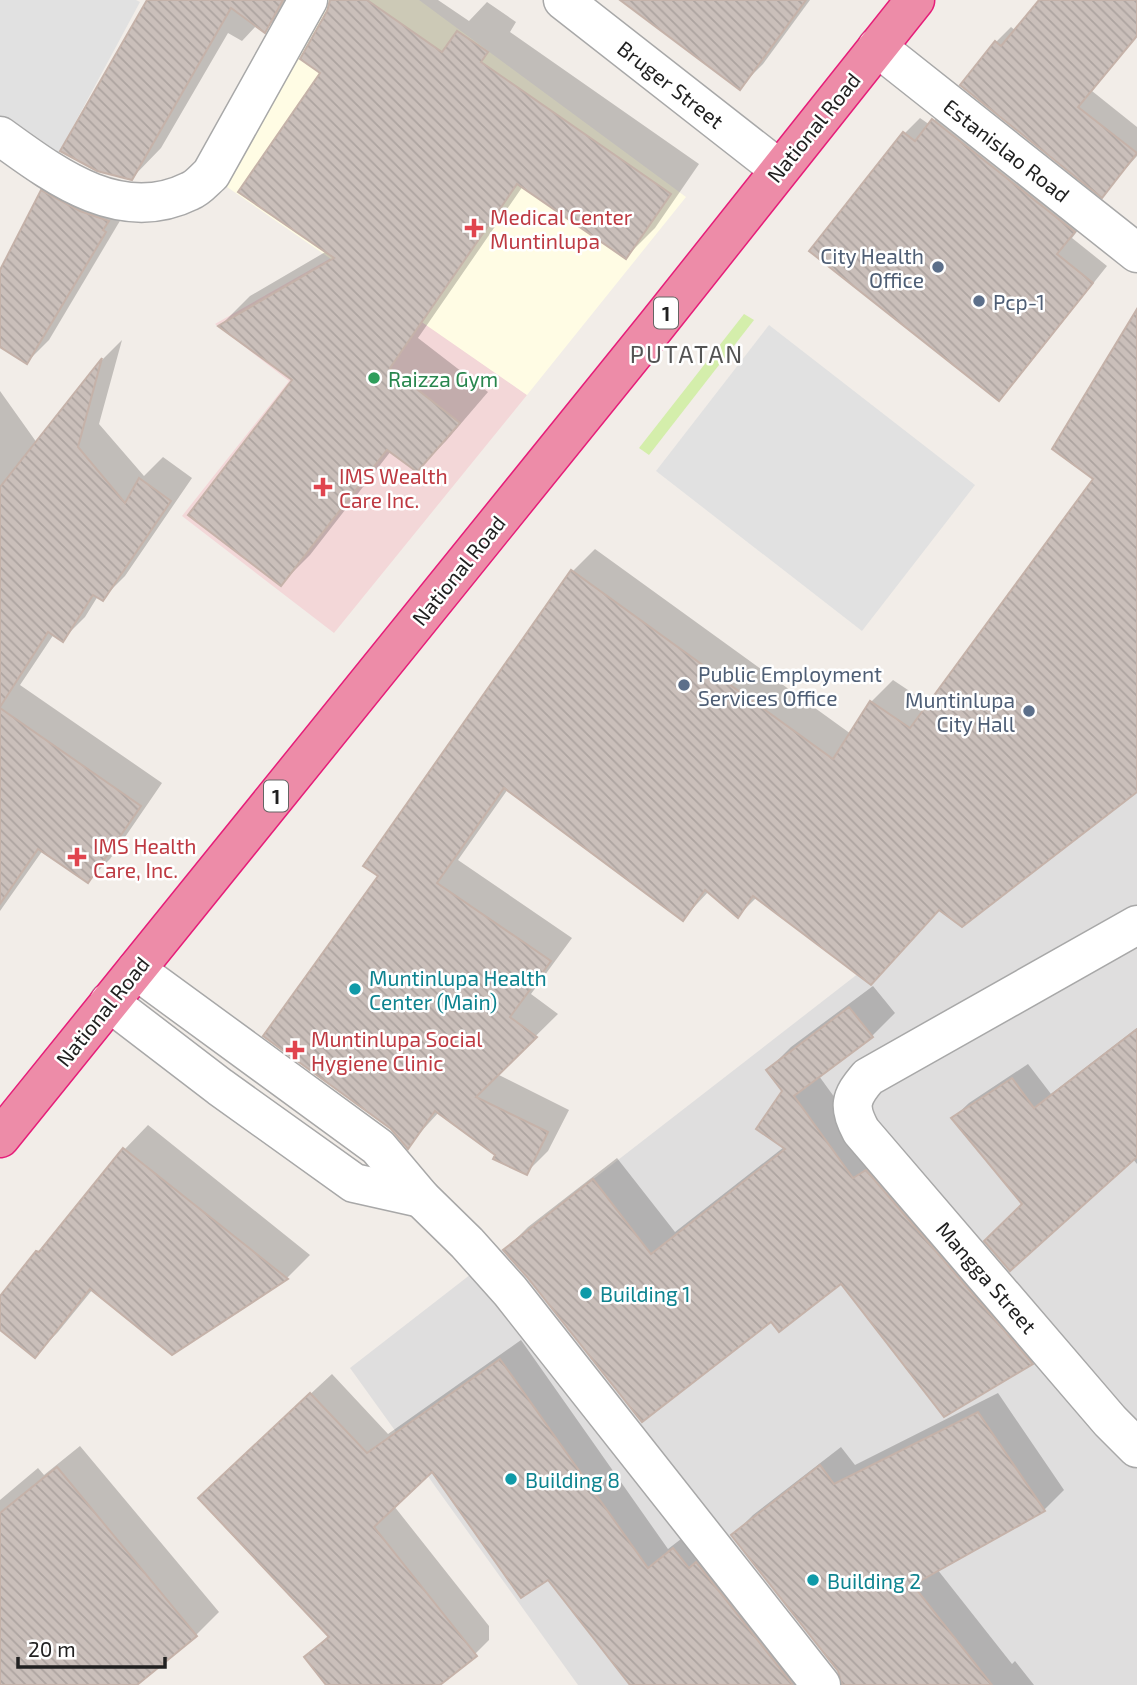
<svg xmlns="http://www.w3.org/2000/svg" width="1137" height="1685" viewBox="0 0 1137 1685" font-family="'Exo 2',sans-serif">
<defs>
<pattern id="building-back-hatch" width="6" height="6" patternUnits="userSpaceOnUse" patternTransform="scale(1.75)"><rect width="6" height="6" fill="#cabfba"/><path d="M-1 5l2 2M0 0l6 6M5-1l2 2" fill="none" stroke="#ada4a0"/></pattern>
</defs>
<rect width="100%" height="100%" fill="#f2ede8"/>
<!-- residential -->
<polygon fill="#dfdede" points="1137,781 1137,1685 578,1685 350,1368 953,900"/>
<!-- commercial -->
<polygon fill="#f3d7d8" points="331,258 527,395 334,633 182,516 289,381 215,324"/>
<!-- education -->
<polygon fill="#fffce4" points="324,0 419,0 686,197 527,395 217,180"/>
<!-- grass -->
<polygon fill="#d4eeab" points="744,314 754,320 649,455 639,448"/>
<!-- parking -->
<g fill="#e1e1e1">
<polygon points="0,0 136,0 140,2 54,162 0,119"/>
<polygon points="769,325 975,485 862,631 656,471"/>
</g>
<!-- shadow -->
<g fill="#0003">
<polygon points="149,0 294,0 264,31 257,25 242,41 228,33 161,148 132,178"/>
<polygon points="331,0 438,0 469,21 487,2 516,22 510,32 699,164 655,228 626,257 523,186 418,338 488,392 446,441 417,470 391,451 310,555 281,584 295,380 221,325 250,296 327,251 322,72"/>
<polygon points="622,0 810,0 763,64 740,87"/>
<polygon points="1041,0 1137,0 1137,36 1092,91 1137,127 1137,156 1102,195 996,42 1011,27 1016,31"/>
<polygon points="949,104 1089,216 1072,238 1107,266 1014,383 998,399 811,250 905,133 920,118 930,125"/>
<polygon points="64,169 127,209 49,340 27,362 0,345 0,274 42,191"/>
<polygon points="1137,326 1137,790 940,909 757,897 738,916 709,891 683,919 508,789 458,860 572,938 531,994 558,1014 497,1074 569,1110 548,1151 526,1173 439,1112 408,1146 380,876 573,571 595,549 851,734 871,702 893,680 929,704 1095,479"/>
<polygon points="122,340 99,424 144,476 163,457 192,478 125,576 102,599 98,596 85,617 63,639 54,634 20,685 162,783 110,859 88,881 43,850 0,911 0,391 37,443 103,359"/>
<polygon points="873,986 895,1013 872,1036 819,1076 877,1156 1054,1340 1032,1363 842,1281 771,1319 528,1276 505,1250 528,1227 617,1158 675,1232 784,1147 784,1091 768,1070 791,1047"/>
<polygon points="1137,1028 1137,1164 1132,1158 1024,1204 953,1118 969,1103 1028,1064 1051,1094"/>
<polygon points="148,1125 310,1255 287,1278 173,1353 93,1289 58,1332 35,1356 0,1328 0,1299 125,1149"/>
<polygon points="521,1340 668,1549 694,1529 832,1685 632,1685 548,1578 433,1470 394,1506 489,1626 489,1640 468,1661 437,1685 328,1685 306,1657 329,1635 220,1478 332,1374 388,1434"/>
<polygon points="998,1393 1064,1490 1044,1510 937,1569 1012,1664 1015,1661 1034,1685 844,1685 840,1671 733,1535 753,1515 841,1447 855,1465"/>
<polygon points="80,1446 219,1612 196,1635 135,1685 0,1685 0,1500 38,1468 44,1475"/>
</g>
<!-- building -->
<g fill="url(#building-back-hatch)" stroke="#c5b2a9" stroke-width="2">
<polygon points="147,0 283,0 265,33 231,8 132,180 97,171 60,151"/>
<polygon points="330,0 367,0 442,52 457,31 488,52 481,62 671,194 626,259 517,184 390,368 460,423 417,472 387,450 281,586 188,515 292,380 218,326 334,258 238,192 320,73 300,59 327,11"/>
<polygon points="620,0 806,0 740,90"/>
<polygon points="1039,0 1137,0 1137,36 1078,107 1137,153 1102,198 960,85 995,41 1001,46"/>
<polygon points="932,119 1075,232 1057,254 1093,283 999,401 809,251 903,132 915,141"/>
<polygon points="41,190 80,211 109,221 103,230 106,232 27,364 0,347 0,270"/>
<polygon points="1137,309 1137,792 962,927 939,910 871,985 753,896 738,918 705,890 683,921 504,788 437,883 551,961 510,1017 537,1037 476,1097 548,1132 527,1175 493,1159 495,1155 435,1111 408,1149 391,1129 263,1036 378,876 363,866 571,570 833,759 870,701 910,728 1093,479 1052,449"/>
<polygon points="102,358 78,447 125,503 139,478 171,501 103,601 93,595 63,642 48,632 0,707 0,487"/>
<polygon points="0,708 141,806 88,883 38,849 0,904"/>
<polygon points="849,1007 873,1037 794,1096 853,1178 866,1170 1033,1364 944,1417 841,1284 779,1332 771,1322 642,1422 527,1277 503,1250 593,1179 651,1254 785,1149 756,1129 782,1091 766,1070"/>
<polygon points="1137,1029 1137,1157 1010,1271 984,1241 1022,1204 951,1118 1012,1078 1034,1108"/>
<polygon points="123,1148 288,1279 172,1355 90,1289 35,1358 0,1330 0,1296 36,1251 39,1252"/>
<polygon points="500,1359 648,1568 673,1548 689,1568 696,1562 793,1685 630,1685 548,1580 521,1598 432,1472 374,1527 477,1656 440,1685 326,1685 304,1657 329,1637 198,1498 310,1393 367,1453"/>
<polygon points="978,1412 1045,1511 913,1585 992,1685 842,1685 838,1671 731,1535 820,1465 834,1484"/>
<polygon points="57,1467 197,1636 137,1685 0,1685 0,1513"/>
</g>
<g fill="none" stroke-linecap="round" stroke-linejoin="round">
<!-- minor casing -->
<g stroke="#a8a8a8" stroke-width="41">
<g id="minor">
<polyline points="563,0 779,169"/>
<polyline points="877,47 1137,253"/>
<path d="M0 136C54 175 120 226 190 191 198 188 204 180 211 174L308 0"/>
<path d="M1137 925 868 1077C850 1098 848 1107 861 1131L1110 1421 1137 1448"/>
<polyline points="136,970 378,1147 421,1198 467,1243 510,1291 821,1685"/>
<polyline points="109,1002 220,1087 354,1183 421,1198"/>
</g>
</g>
<!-- highway casing -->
<g stroke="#e61e79" stroke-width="41">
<polyline id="highway" points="0,1138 656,326 915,0"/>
</g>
<!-- minor -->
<use href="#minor" stroke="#fff" stroke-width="38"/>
<!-- highway -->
<use href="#highway" stroke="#ed8ca8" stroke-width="38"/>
</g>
<!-- markers -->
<g fill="#e0444e" stroke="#fff" stroke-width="2.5">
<path d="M470.5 217.5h7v7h7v7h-7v7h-7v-7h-7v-7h7z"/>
<path d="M319.5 476.5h7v7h7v7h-7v7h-7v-7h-7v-7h7z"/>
<path d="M73.5 846.5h7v7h7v7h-7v7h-7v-7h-7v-7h7z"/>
<path d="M291.5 1039.5h7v7h7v7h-7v7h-7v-7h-7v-7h7z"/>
</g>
<g fill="#5c6f8a" stroke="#fff" stroke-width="2.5">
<circle cx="938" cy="267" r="7"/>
<circle cx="979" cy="301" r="7"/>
<circle cx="684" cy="685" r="7"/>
<circle cx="1029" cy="711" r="7"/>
</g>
<circle fill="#2e9e5b" stroke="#fff" stroke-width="2.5" cx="374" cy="378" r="7"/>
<g fill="#0f9aa8" stroke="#fff" stroke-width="2.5">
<circle cx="355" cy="989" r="7"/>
<circle cx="586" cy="1293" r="7"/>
<circle cx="511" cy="1479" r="7"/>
<circle cx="813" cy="1580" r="7"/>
</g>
<g text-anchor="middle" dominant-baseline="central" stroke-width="5" stroke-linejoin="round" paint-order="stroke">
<!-- shield labels -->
<g fill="#fff" stroke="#646464" stroke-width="2">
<rect x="654" y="297.5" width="24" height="31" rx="5"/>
<rect x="264" y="780.5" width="24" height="31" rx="5"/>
</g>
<g font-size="19" font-weight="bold" fill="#212121">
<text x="666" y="313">1</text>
<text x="276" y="796">1</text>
</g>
<!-- street labels -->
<g font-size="21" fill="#212121" stroke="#fff">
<text transform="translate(671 84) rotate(38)">Bruger Street</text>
<text transform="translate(813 127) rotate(-51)">National Road</text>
<text transform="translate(1007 150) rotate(38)">Estanislao Road</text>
<text transform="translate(458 570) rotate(-51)">National Road</text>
<text transform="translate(102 1011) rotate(-51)">National Road</text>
<text transform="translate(987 1277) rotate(49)">Mangga Street</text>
</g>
<!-- health labels -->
<g font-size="21" fill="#be3a42" stroke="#fff" text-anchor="start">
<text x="490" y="216">Medical Center<tspan x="490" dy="24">Muntinlupa</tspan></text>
<text x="339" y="475">IMS Wealth<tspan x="339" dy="24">Care Inc.</tspan></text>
<text x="93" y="845">IMS Health<tspan x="93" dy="24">Care, Inc.</tspan></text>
<text x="311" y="1038">Muntinlupa Social<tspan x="311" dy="24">Hygiene Clinic</tspan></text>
</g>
<!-- service labels -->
<g font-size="21" fill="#4e5e75" stroke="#fff" text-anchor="end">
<text x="924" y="255">City Health<tspan x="924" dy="24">Office</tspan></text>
<text x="993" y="301" text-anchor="start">Pcp-1</text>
<text x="698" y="673" text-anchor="start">Public Employment<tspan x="698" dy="24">Services Office</tspan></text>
<text x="1015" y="699">Muntinlupa<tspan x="1015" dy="24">City Hall</tspan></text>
</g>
<!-- leisure labels -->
<g font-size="21" fill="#27864d" stroke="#fff" text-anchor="start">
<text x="388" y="378">Raizza Gym</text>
</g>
<!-- culture labels -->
<g font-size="21" fill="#0d838f" stroke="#fff" text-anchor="start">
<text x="369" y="977">Muntinlupa Health<tspan x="369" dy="24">Center (Main)</tspan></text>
<text x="600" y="1293">Building 1</text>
<text x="525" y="1479">Building 8</text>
<text x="827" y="1580">Building 2</text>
</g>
<!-- quarter labels -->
<g font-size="24" letter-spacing="2" fill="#545454" stroke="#fff">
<text x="687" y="353">PUTATAN</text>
</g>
</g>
<!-- scale -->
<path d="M18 1657v10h147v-10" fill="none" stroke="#212121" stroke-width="3.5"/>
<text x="28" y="1657" font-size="21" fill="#212121" stroke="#ffffff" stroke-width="5" paint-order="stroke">20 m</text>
</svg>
